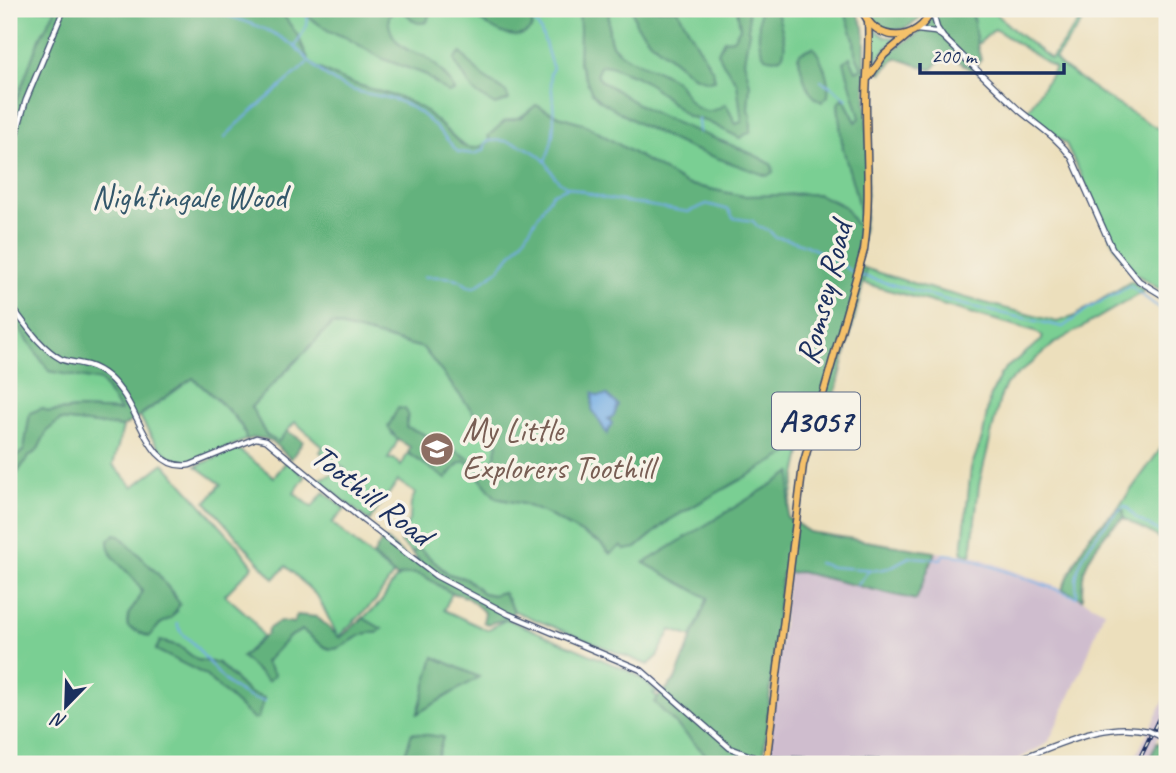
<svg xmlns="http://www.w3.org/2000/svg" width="1176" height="773" viewBox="0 0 1176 773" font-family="Caveat,sans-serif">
<rect width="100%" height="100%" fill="#f7f3e8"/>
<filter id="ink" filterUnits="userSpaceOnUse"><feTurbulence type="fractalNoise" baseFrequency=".0143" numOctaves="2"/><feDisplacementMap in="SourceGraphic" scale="14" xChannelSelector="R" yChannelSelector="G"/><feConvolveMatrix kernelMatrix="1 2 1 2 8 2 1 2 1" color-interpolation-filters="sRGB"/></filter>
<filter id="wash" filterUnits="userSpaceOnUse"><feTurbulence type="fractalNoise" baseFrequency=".00686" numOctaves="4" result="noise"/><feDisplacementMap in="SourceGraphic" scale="28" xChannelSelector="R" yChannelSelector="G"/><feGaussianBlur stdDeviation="1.57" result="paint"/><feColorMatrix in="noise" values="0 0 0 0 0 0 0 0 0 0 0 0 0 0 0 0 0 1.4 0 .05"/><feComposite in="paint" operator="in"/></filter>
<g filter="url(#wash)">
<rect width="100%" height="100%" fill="#ecdfbc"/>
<!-- industrial -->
<g fill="#cfbdce">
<polygon points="935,552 971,555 1062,589 1104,611 1083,667 1048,743 1017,760 1003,764 767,757 789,570 916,600"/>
<polygon points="1167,694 1167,715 1147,764 1132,764"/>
</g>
<!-- green -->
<g fill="#7acf93" stroke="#4a7f78" stroke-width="2" fill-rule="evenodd">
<polygon points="9,9 56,9 39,40 9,120"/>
<path d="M279 9H844L854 39 855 53 862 68 856 71V100L861 118 856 122 843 97 838 104C840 118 840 134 844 148 850 175 859 196 861 224L855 225 845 207 833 200 802 193 776 196H743L686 184 582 123 558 116 537 106C530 108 529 112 523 115 517 120 509 119 503 124 491 136 484 155 464 146L423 109 403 99 345 81 317 68 309 61 298 36Z"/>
<polygon points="972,9 991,9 1017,33 1051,59 1088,9 1092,9 1055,59 1060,65 1104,96 1167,134 1167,294 1136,274 1118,252 1066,144 1027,112 1055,68 995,29 977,45"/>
<polygon points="872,28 884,36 898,39 890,44 872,65"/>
<polygon points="867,269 925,287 1057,322 1073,317 1132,281 1144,291 1055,343 1006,384 1000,398 979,485 971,555 962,553 971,468 983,435 989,400 1000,375 1006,368 1042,340 1042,336 1035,331 863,283"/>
<polygon points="9,313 49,371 101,381 121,411 78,409 30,413 24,450 9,464"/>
<path d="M332 324 423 348 498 444 492 470C462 457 437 437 405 427L392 434 398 440 388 459H394L401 466 408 453 446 478 459 463 465 461 480 471 496 498 523 504 545 513 600 543 636 548 670 520 803 443 787 517 675 579 708 597 692 637 671 630 656 658 648 665 514 611 503 592 493 595 483 593 467 579 449 574 419 549 412 553 400 542 410 517 411 503 415 493 398 481 369 521 318 480 345 469 320 452 323 447 295 422 278 442 266 435 251 407Z"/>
<path d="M193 378C207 392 246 421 246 440 190 462 172 481 140 416Z"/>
<path d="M60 420 123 427 113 465 133 487 164 463 238 546 253 566 225 595 251 618 263 637 242 657 271 669 265 663 289 637 302 630C309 635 317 643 325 647 343 656 356 629 377 633L381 629 363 618C369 613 375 609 380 603 386 596 390 585 396 579 412 563 439 584 452 593L444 610 487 630 507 619 636 674 659 693H653L658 698 655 702 715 764H435L443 737 412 733 402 764H9V485L29 456 37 451 46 431ZM110 553 168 587 176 597 177 611C171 618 165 619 159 625 154 630 153 633 147 636L128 627 127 621 142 591 135 579ZM161 641 179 646 197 660 218 663 249 693 264 698 252 718 204 674 156 649ZM434 657 478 677 418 713Z"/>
<polygon points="1167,440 1167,542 1124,518 1124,511 1118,508"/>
<polygon points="238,449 274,477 287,461 305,477 294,493 312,507 324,492 345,509 332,523 393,575 376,600 338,637 318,597 286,566 274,579 206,502 221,484 196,466"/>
</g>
<!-- forest -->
<g fill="#63b27d" stroke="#3f706e" stroke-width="2">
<path d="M56 9H279L298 36 309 61 317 68 345 81 403 99 423 109 463 146C474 150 483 148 490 140L488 136 505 121 522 117 536 105 559 116 582 123 686 184 743 196 818 194 845 207 855 224H861C859 197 849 174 843 148 840 134 840 118 838 104L843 97 856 122 860 118 844 62 850 57 856 71 862 68 855 53 854 39 844 9H855L864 27 865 42C865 113 875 197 856 265L867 269 837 388 819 436 670 519 636 548 625 550 621 546 610 554 600 543 545 513 523 504 496 498 477 475 479 471 465 461 459 463 446 479 408 453 410 447 398 440 388 427 398 408 405 409 408 414 406 427C437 437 462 457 491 470L498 444 423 348 332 324 251 407 266 435 278 442 287 431 303 441 291 459C275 445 269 433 246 440 246 419 207 392 193 378L123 427 60 420 47 431 37 451 29 456 9 485V464L24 450 30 413 42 408 49 412 78 409 120 411 101 381 49 371 9 313V120L39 40Z"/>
<path d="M297 9H431L427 22C410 27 412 13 398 9L389 15C387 30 396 45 410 51 416 53 421 54 426 57 436 64 451 80 454 91L448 93 424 74 383 59 345 37 329 31Z"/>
<path d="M463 9H529L532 15V28C511 50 482 19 463 9Z"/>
<path d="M579 9H609C609 18 607 39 613 46 629 64 658 67 676 81 686 89 686 107 706 111 713 112 720 108 726 104L736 124 742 122 737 83 723 63 718 52 724 40 733 39 740 28 737 9H748L749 31 744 61 750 84 748 110 751 116V131L740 138 708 122 687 116 651 85 635 76 610 66 601 65 597 73C600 84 608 84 616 90 649 114 686 127 724 142 740 149 758 155 772 165L773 172 767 176 689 148 643 126 599 100 592 93 579 63 580 30Z"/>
<polygon points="632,9 677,9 713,71 715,80 708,81 693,76 650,41 636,24"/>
<path d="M759 9H776C780 24 798 68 765 57 755 42 760 26 759 9Z"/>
<path d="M867 9H925C913 35 877 39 867 9Z"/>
<path d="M935 9H972L977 45 981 60 971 70 950 55H944L932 70 896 58 881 73 877 68C882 62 886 55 892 51 909 37 929 32 935 9Z"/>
<path d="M813 47C823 60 830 80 828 96L822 102C805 95 803 73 798 57L801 52Z"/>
<polygon points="461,53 482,76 506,92 509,100 495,105 474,92 455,62 455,58"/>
<polygon points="792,472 787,517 809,532 935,552 916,600 800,572 782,573 763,764 715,764 654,702 675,680 708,598 644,563"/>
<path d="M1118 508 1124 511V518C1109 525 1089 555 1084 571 1082 580 1082 590 1082 599L1062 589 1088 537Z"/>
<path d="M115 534 119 535 158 574 180 604 171 618 160 624 149 637 128 627C125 611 138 604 142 591 134 572 107 561 108 540Z"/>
<path d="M382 540H387L409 560H419L412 553 419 548 448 574 467 579 483 593 493 595 503 592 514 611 507 619 487 624 483 622 485 613C478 607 472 599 463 596 460 594 456 595 452 593 430 583 424 567 397 577L373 556Z"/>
<path d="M297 615 317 617 340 638 363 618 382 629 377 633C355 629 343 656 325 647 317 643 309 635 302 630L289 637 265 662 275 675 268 681 242 657 267 634 268 629 280 621 294 623Z"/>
<polygon points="160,641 179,646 197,660 218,663 249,693 264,698 258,718 253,719 204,674 156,650"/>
<polygon points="434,657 479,677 418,713 433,660"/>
<polygon points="412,733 443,737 435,764 402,764"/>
<polygon points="1157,743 1167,743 1167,764 1147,764"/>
</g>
<!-- water -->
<polygon fill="#75aee4" stroke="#486ea1" stroke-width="2" points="593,393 598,396 607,395 618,405 614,416 608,419 612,423 607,434 592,409"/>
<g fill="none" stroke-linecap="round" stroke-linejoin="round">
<!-- stream -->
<g stroke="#75aee4" stroke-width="2">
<path d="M210 9C241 22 267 25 295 47L307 25 308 9"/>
<path d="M515 9C522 14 533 19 538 26 546 39 547 55 553 68L550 73C553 103 559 133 545 161"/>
<polyline points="564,9 566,14"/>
<path d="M295 47C310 62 328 82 350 89 369 96 389 95 407 105 428 116 443 135 458 152L474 154 484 150 486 142C504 137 529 146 543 159 554 170 549 177 568 187"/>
<polyline points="821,81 832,87 847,99"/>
<polyline points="698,119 699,133"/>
<path d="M225 137C250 110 281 89 307 63"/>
<path d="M544 206 553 193 569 187 603 198 688 212 707 204 729 210 733 218 753 221 757 226C765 228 770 230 775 237 803 240 829 256 854 273"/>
<polyline points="859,275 964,305 1063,327 1089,308 1130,286 1167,314"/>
<path d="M424 277C429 276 456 277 460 280 466 284 466 287 475 287L498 270 523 240 543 208"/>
<path d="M818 563 832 567 878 570 889 568 909 557 941 559 944 554 966 557 1077 597C1077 590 1075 581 1077 574 1081 552 1107 520 1124 506L1128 508 1136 518 1167 536"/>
<polyline points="857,586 869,570"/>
<path d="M177 623C179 633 187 637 194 644 212 666 233 699 265 701"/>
</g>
</g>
</g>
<g filter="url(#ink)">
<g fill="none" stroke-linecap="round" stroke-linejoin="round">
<!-- minor casing -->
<g stroke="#3a496c" stroke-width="7">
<g id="minor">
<path d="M932 10 937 28 943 37C968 61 993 86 1019 110 1038 126 1057 137 1072 158L1112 248 1139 281 1167 298"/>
<polyline points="917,30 935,32 942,36"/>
<polyline points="9,180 16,134 26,100 64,9"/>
<path d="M9 303C24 322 39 347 61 359 67 362 75 362 82 364 99 367 111 377 121 391 141 415 149 472 190 465L256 438 266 440 364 521 436 576 508 614 641 670 730 748 756 758 962 764"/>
<polyline points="740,753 747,764"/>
<path d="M1003 764C1050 751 1099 719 1149 731"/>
</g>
</g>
<!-- primary casing -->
<g stroke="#3a496c" stroke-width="9">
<g id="primary">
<path d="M862 9C874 44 919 44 932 9"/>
<polyline points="869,77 884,55 908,35"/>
<path d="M766 764 803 465 864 250C871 199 866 154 866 103 866 76 870 49 868 21"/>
</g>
</g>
<!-- minor -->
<use href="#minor" stroke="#fff" stroke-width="4.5"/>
<!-- primary -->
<use href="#primary" stroke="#f5c16b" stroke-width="6"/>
<!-- rail casing -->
<g stroke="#1b2f5e" stroke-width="4.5">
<polyline id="rail" points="1137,764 1167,702"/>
</g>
<!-- rail -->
<use href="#rail" stroke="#f7f3e8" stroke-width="2" stroke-dasharray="5" stroke-linecap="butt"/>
<!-- minor-bridge casing -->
<g stroke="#3a496c" stroke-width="7" stroke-linecap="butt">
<polyline id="minor-bridge" points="1149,731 1164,738"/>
</g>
<!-- minor-bridge -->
<use href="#minor-bridge" stroke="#fff" stroke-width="4.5"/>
</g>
</g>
<!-- icons -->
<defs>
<g id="school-disc" transform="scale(1.75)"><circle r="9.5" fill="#8d6e63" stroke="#f7f3e8"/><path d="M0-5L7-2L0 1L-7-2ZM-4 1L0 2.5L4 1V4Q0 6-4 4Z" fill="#fff"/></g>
</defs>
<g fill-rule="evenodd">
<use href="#school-disc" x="437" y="449"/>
</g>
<g text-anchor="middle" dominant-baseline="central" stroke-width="7" stroke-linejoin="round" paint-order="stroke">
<!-- shield labels -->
<rect fill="#f7f3e8" stroke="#5d6a87" stroke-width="2" x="772" y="392.5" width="88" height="57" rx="5"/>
<g font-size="32" font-weight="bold" fill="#1b2f5e">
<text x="816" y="421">A3057</text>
</g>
<!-- park labels -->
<g font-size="33" fill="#33576b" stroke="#f7f3e8">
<text x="189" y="197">Nightingale Wood</text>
</g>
<!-- street labels -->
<g font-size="33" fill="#1b2f5e" stroke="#f7f3e8">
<text transform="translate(824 293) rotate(-76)">Romsey Road</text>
<text transform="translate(372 495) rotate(38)">Toothill Road</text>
</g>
<!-- education labels -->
<g font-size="33" fill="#785e54" stroke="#f7f3e8" text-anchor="start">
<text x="462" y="430">My Little<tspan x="462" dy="38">Explorers Toothill</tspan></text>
</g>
</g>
<!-- margin -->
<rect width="1176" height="773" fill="none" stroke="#f7f3e8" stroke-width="35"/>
<!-- north arrow -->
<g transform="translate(66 706) rotate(203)" stroke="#f7f3e8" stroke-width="5" paint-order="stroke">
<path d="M0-5L12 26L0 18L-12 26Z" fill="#1b2f5e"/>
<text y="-10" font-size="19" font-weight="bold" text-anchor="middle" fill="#1b2f5e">N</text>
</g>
<!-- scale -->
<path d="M920 63v10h144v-10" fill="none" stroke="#1b2f5e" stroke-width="3.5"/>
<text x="931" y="63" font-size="21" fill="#1b2f5e" stroke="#f7f3e8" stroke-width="5" paint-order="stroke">200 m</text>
</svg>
